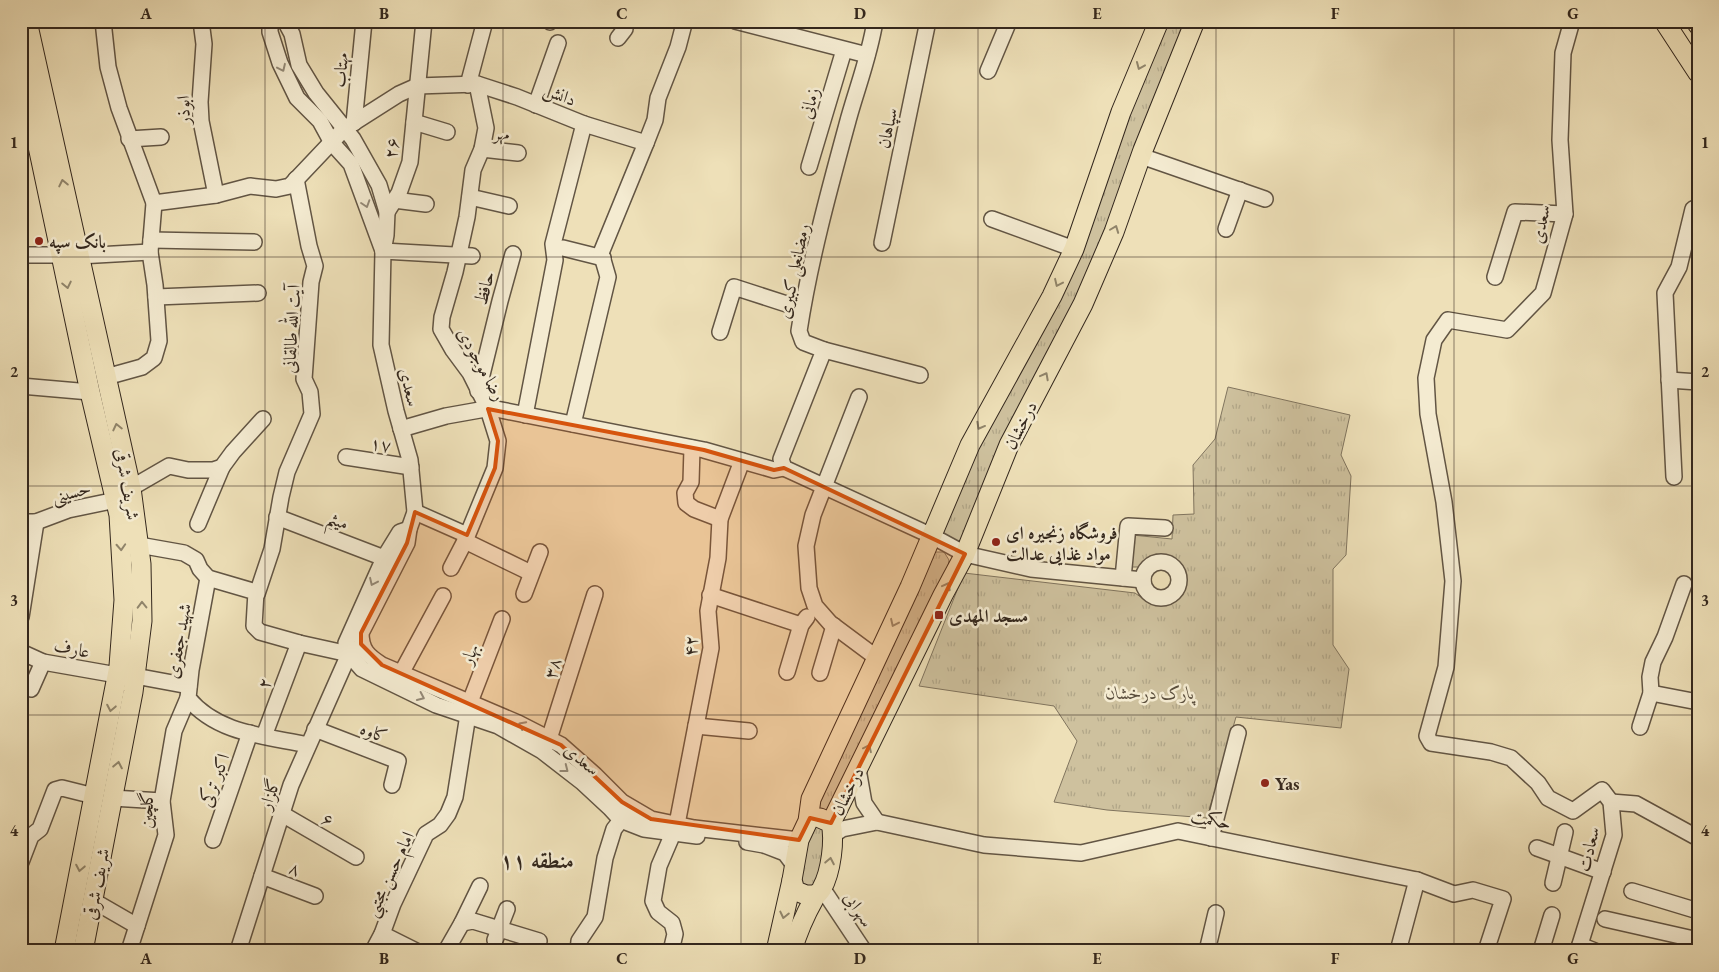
<svg xmlns="http://www.w3.org/2000/svg" width="1719" height="972" viewBox="0 0 1719 972" font-family="'EB Garamond',Amiri,serif">
<defs>
<pattern id="grass-tufts" width="24" height="20" patternUnits="userSpaceOnUse" patternTransform="scale(1.25)"><rect width="24" height="20" fill="#cec19e"/><path d="M3 7l-1-3M5 7V3M7 7l1-3M15 17l-1-3M17 17v-4M19 17l1-3" fill="none" stroke="#b1a688"/></pattern>
</defs>
<rect width="100%" height="100%" fill="#eee0b8"/>
<filter id="stains"><feTurbulence type="fractalNoise" baseFrequency=".004" numOctaves="4"/><feColorMatrix values="0 0 0 0 .2 0 0 0 0 .09 0 0 0 0 .02 0 0 0 .5 -.17"/></filter>
<radialGradient id="worn" r=".72"><stop offset=".6" stop-color="#630" stop-opacity="0"/><stop offset="1" stop-color="#630" stop-opacity=".3"/></radialGradient>
<!-- grass -->
<g fill="url(#grass-tufts)" stroke="#80745e">
<polygon points="1165,21 1189,21 1088,278 962,540 955,544 942,536 942,528 1125,126"/>
<polygon points="1228,387 1350,415 1341,455 1351,476 1346,555 1333,569 1333,645 1349,669 1341,728 1236,717 1207,818 1107,810 1054,802 1077,741 1054,706 919,686 964,573 1135,593 1149,603 1172,603 1182,591 1183,567 1170,556 1156,554 1139,567 1129,567 1132,535 1172,539 1173,515 1194,514 1193,465 1215,439"/>
<polygon points="933,552 944,552 949,560 947,573 832,813 816,809"/>
<polygon points="811,827 818,827 825,832 823,853 818,884 811,889 800,887"/>
</g>
<g fill="none" stroke-linecap="round" stroke-linejoin="round">
<!-- minor casing -->
<g stroke="#625544" stroke-width="18">
<g id="minor">
<polyline points="103,21 108,67 119,108 154,203 150,252 155,285 159,341 154,358 142,367 106,377"/>
<polyline points="201,21 204,44 200,102 201,121 216,195"/>
<polyline points="270,21 270,32 280,63 297,98 320,121 332,143 351,164 383,251"/>
<path d="M285 21 292 34 299 65 316 93 353 139 379 185 387 212 386 235 383 251 381 345 396 411 410 460 415 512 409 529 407 543 361 633C361 650 368 656 382 665L518 723 561 745 595 775 622 802 651 819 694 828 799 840"/>
<polyline points="549,21 550,22"/>
<polyline points="735,21 867,55"/>
<path d="M875 21C870 54 858 85 849 117 830 187 810 259 799 331L803 342 824 350 781 459 784 468 932 536 965 554 1031 569 1143 580"/>
<polyline points="1572,21 1563,53 1560,140 1565,214 1543,293 1507,330 1448,320 1434,340 1426,378 1428,414 1444,502 1453,581 1446,667 1427,736 1431,743 1491,752 1511,758 1538,783 1548,798 1573,811 1602,790 1611,802 1614,835 1578,951"/>
<polyline points="618,38 625,29 625,21"/>
<polyline points="988,71 1009,21"/>
<polyline points="468,85 485,21"/>
<polyline points="536,105 558,43"/>
<polyline points="414,122 447,132"/>
<polyline points="354,123 364,21"/>
<polyline points="129,139 161,137"/>
<polyline points="482,149 518,153"/>
<polyline points="1141,156 1265,199"/>
<polyline points="809,167 844,50"/>
<polyline points="470,197 509,206"/>
<polyline points="394,200 426,204"/>
<polyline points="154,203 216,195 250,186 276,189 290,186 344,129 399,94 417,86 477,84 517,97 584,124 646,143 655,120 658,98 678,47 684,24 682,21"/>
<polyline points="387,212 399,193 410,162 424,21"/>
<polyline points="992,219 1074,249"/>
<polyline points="1226,229 1240,190"/>
<polyline points="151,240 254,242"/>
<polyline points="882,243 928,21"/>
<polyline points="563,248 603,258"/>
<polyline points="383,251 472,256"/>
<polyline points="21,255 61,255"/>
<polyline points="79,256 150,252"/>
<polyline points="1495,277 1515,212 1565,214"/>
<polyline points="156,297 258,293"/>
<polyline points="720,332 734,287 802,309"/>
<polyline points="824,350 920,375"/>
<polyline points="1669,380 1698,382"/>
<polyline points="21,386 90,392"/>
<polyline points="478,391 500,301 513,254"/>
<polyline points="859,397 813,515 806,546 809,588 815,606 830,623 877,658"/>
<polyline points="525,415 555,260 553,244 584,124"/>
<polyline points="573,424 608,277 601,253 646,143"/>
<polyline points="401,429 446,416 491,408 704,450 774,470 784,468"/>
<polyline points="692,448 691,482 685,493 686,503 694,509 720,519"/>
<polyline points="346,457 411,467"/>
<polyline points="1674,477 1665,293 1679,267 1693,209 1698,210"/>
<polyline points="131,488 169,466 188,470 213,470 222,467 233,452 263,419"/>
<polyline points="415,512 467,535"/>
<polyline points="277,517 384,558"/>
<polyline points="21,522 36,522 68,510 116,500"/>
<polyline points="198,524 222,467"/>
<polyline points="409,529 400,532 384,558 346,643 349,654 362,669 436,705 498,726 542,751 582,782 610,808 621,820 644,829 697,836"/>
<polyline points="465,541 531,573"/>
<polyline points="139,545 184,553 196,560 200,569 208,578 256,592 254,626 260,632 299,643 349,654"/>
<circle cx="1161" cy="580" r="18"/>
<polyline points="451,568 465,541 495,468 498,441 488,409 470,373 453,350 441,329 442,317 455,272 467,217 473,170 482,149 486,128 477,84"/>
<path d="M208 578 191 670 188 698C217 734 266 736 308 745"/>
<polyline points="1123,578 1128,526 1165,528"/>
<polyline points="257,594 272,549 281,497 287,472 312,414 310,392 304,379 311,282 315,266 309,246 296,179"/>
<polyline points="524,594 540,552"/>
<polyline points="710,595 801,625"/>
<polyline points="21,617 36,522"/>
<polyline points="21,652 43,662 117,675"/>
<polyline points="787,672 801,625 807,617"/>
<polyline points="820,673 834,626"/>
<polyline points="135,676 189,686"/>
<polyline points="397,681 443,596"/>
<polyline points="31,689 43,662"/>
<polyline points="1651,693 1698,702"/>
<polyline points="696,726 749,731"/>
<polyline points="1640,727 1651,693 1650,677 1653,662 1665,637 1684,584"/>
<polyline points="315,729 398,761 392,785"/>
<polyline points="264,736 299,643"/>
<polyline points="545,746 549,739 595,594"/>
<polyline points="858,769 864,803 877,822"/>
<polyline points="112,798 162,801"/>
<polyline points="1611,802 1636,804 1698,838"/>
<polyline points="282,814 356,857"/>
<polyline points="833,835 842,829 877,822 984,845 1081,853 1178,831 1417,880 1454,894 1473,890 1503,899 1486,951"/>
<polyline points="1211,838 1238,733"/>
<polyline points="213,840 250,733"/>
<polyline points="747,842 764,845 785,853 794,865"/>
<polyline points="1537,848 1603,872"/>
<polyline points="21,862 31,836 40,829 55,790 62,788 94,796"/>
<polyline points="262,876 315,896"/>
<polyline points="1553,883 1565,832"/>
<polyline points="822,888 864,951"/>
<polyline points="1632,891 1698,911"/>
<polyline points="92,900 137,926"/>
<polyline points="1605,919 1698,940"/>
<polyline points="462,923 473,921 539,941"/>
<polyline points="382,934 416,951"/>
<polyline points="495,940 507,909"/>
<polyline points="1580,945 1595,951"/>
<polyline points="129,951 166,835 162,801 174,731 188,698"/>
<polyline points="238,951 291,785 349,654 356,649"/>
<polyline points="373,951 382,934 393,904 426,834 440,825 448,814 455,797 470,702 502,619"/>
<polyline points="446,951 462,923 480,886"/>
<polyline points="578,951 579,941 595,917 605,858 614,829 626,814"/>
<polyline points="671,951 675,934 672,923 658,912 653,901 659,866 677,824 711,648 708,611 718,558 720,519 742,461"/>
<polyline points="1207,951 1216,913"/>
<polyline points="1398,951 1417,880"/>
<polyline points="1541,951 1552,915"/>
</g>
</g>
<!-- major casing -->
<g stroke="#33271d" stroke-width="21">
<g id="major">
<polyline points="27,21 131,488 141,564 142,621 133,692 83,951"/>
<polyline points="1664,21 1698,73"/>
<polyline points="1696,21 1698,25"/>
<polyline points="21,66 90,392 119,515 124,600 119,666 64,951"/>
<polyline points="831,823 943,595 965,554 1009,445 1083,304 1114,232 1143,150 1195,21"/>
<polyline points="816,895 806,895 796,891 794,887 792,880 799,840 808,821 811,799 910,587 970,445 1052,296 1074,249 1121,112 1159,21"/>
<polyline points="776,951 792,880"/>
<path d="M792 951C797 933 806 913 815 897 817 894 821 891 822 888 831 872 835 840 831 823L820 818"/>
</g>
</g>
<!-- minor -->
<use href="#minor" stroke="#f4ebd1" stroke-width="15"/>
<!-- major -->
<use href="#major" stroke="#eee0b8" stroke-width="19"/>
</g>
<!-- one-way arrows -->
<defs><path id="oneway-chevron" d="M-2-3.5L2.5 0L-2 3.5" fill="none" stroke-width="1.6" stroke-linecap="round" stroke-linejoin="round" transform="scale(1.25)"/></defs>
<g stroke="#90846a">
<use href="#oneway-chevron" transform="translate(1140 66) rotate(113)"/>
<use href="#oneway-chevron" transform="translate(63 183) rotate(-102)"/>
<use href="#oneway-chevron" transform="translate(1115 229) rotate(-69)"/>
<use href="#oneway-chevron" transform="translate(1058 283) rotate(115)"/>
<use href="#oneway-chevron" transform="translate(67 285) rotate(78)"/>
<use href="#oneway-chevron" transform="translate(1045 376) rotate(-62)"/>
<use href="#oneway-chevron" transform="translate(980 426) rotate(119)"/>
<use href="#oneway-chevron" transform="translate(117 427) rotate(-103)"/>
<use href="#oneway-chevron" transform="translate(121 547) rotate(87)"/>
<use href="#oneway-chevron" transform="translate(947 586) rotate(-62)"/>
<use href="#oneway-chevron" transform="translate(142 605) rotate(-91)"/>
<use href="#oneway-chevron" transform="translate(894 623) rotate(115)"/>
<use href="#oneway-chevron" transform="translate(111 708) rotate(101)"/>
<use href="#oneway-chevron" transform="translate(868 748) rotate(-64)"/>
<use href="#oneway-chevron" transform="translate(118 765) rotate(-79)"/>
<use href="#oneway-chevron" transform="translate(830 861) rotate(-79)"/>
<use href="#oneway-chevron" transform="translate(80 868) rotate(101)"/>
<use href="#oneway-chevron" transform="translate(784 915) rotate(103)"/>
</g>
<g stroke="#948977">
<use href="#oneway-chevron" transform="translate(282 68) rotate(65)"/>
<use href="#oneway-chevron" transform="translate(366 204) rotate(72)"/>
<use href="#oneway-chevron" transform="translate(373 582) rotate(115)"/>
<use href="#oneway-chevron" transform="translate(421 697) rotate(25)"/>
<use href="#oneway-chevron" transform="translate(522 725) rotate(-153)"/>
<use href="#oneway-chevron" transform="translate(565 769) rotate(38)"/>
</g>
<!-- marked area -->
<path fill="#d6540e" fill-opacity="0.2" stroke="#d6540e" stroke-width="4" stroke-linejoin="round" d="M488 409 704 450 774 470 784 468 965 554 831 823 810 818 799 840 651 819 622 802 561 745 382 665 361 644V633L407 543 415 512 467 535 495 468 498 441Z"/>
<!-- grid -->
<path fill="none" stroke="#33271d" stroke-width="1" stroke-opacity="0.55" d="M265 21V951M503 21V951M741 21V951M978 21V951M1216 21V951M1454 21V951M21 257H1698M21 486H1698M21 715H1698"/>
<!-- markers -->
<g fill="#8f2418" stroke="#f4ebd1" stroke-width="2">
<circle cx="39" cy="241" r="5"/>
<circle cx="996" cy="542" r="5"/>
<rect x="934" y="610" width="10" height="10" rx="2.5"/>
<circle cx="1265" cy="783" r="5"/>
</g>
<g text-anchor="middle" dominant-baseline="central" stroke-width="5" stroke-linejoin="round" paint-order="stroke">
<!-- street labels -->
<g font-size="18" fill="#33271d" stroke="#f4ebd1">
<text transform="translate(340 70) rotate(-84)">مهتاب</text>
<text transform="translate(560 94) rotate(22)">دانش</text>
<text transform="translate(809 103) rotate(-74)">زمانی</text>
<text transform="translate(183 110) rotate(-92)">ابوذر</text>
<text transform="translate(887 128) rotate(-78)">سپاهان</text>
<text transform="translate(502 133) rotate(7)">مهر</text>
<text transform="translate(391 148) rotate(-81)">۲۶</text>
<text transform="translate(1540 224) rotate(-79)">سعدی</text>
<text transform="translate(793 271) rotate(-78)">رمضانعلی کبیری</text>
<text transform="translate(484 288) rotate(-75)">حافظ</text>
<text transform="translate(291 329) rotate(-87)">آیت الله طالقانی</text>
<text transform="translate(482 364) rotate(61)">رضا موجودی</text>
<text transform="translate(410 387) rotate(77)">سعدی</text>
<text transform="translate(1020 425) rotate(-63)">درخشان</text>
<text transform="translate(381 444) rotate(9)">۱۷</text>
<text transform="translate(128 484) rotate(80)">شریف شرقی</text>
<text transform="translate(71 492) rotate(-15)">حسینی</text>
<text transform="translate(338 520) rotate(21)">میثم</text>
<text transform="translate(178 641) rotate(-80)">شهید جعفری</text>
<text transform="translate(690 646) rotate(-87)">۴۲</text>
<text transform="translate(72 648) rotate(11)">عارف</text>
<text transform="translate(469 654) rotate(-69)">بهار</text>
<text transform="translate(552 668) rotate(-73)">۳۸</text>
<text transform="translate(264 683) rotate(-70)">۲</text>
<text transform="translate(374 732) rotate(21)">کاوه</text>
<text transform="translate(582 759) rotate(39)">سعدی</text>
<text transform="translate(214 780) rotate(-70)">اکبر ترکی</text>
<text transform="translate(847 791) rotate(-63)">درخشان</text>
<text transform="translate(269 794) rotate(-71)">گلزار</text>
<text transform="translate(146 810) rotate(-89)">گلچین</text>
<text transform="translate(328 819) rotate(30)">۶</text>
<text transform="translate(1211 819) rotate(11)">حکمت</text>
<text transform="translate(1588 849) rotate(-77)">سعادت</text>
<text transform="translate(295 868) rotate(21)">۸</text>
<text transform="translate(389 874) rotate(-65)">امام حسن مجتبی</text>
<text transform="translate(96 884) rotate(-79)">شریف شرقی</text>
<text transform="translate(859 909) rotate(56)">سهرابی</text>
</g>
<!-- poi labels -->
<g font-size="18" font-weight="bold" fill="#33271d" stroke="#f4ebd1" text-anchor="start">
<text x="49" y="241">بانک سپه</text>
<text x="1006" y="532">فروشگاه زنجیره ای<tspan x="1006" dy="21">مواد غذایی عدالت</tspan></text>
<text x="949" y="615">مسجد المهدی</text>
<text x="1275" y="783">Yas</text>
</g>
<!-- park labels -->
<g font-size="18" font-style="italic" fill="#5a4e3d" stroke="#f4ebd1">
<text x="1150" y="692">پارک درخشان</text>
</g>
<!-- district labels -->
<g font-size="22" font-weight="bold" fill="#33271d" stroke="#f4ebd1">
<text x="537" y="860">منطقه ۱۱</text>
</g>
</g>
<!-- margin -->
<rect width="1719" height="972" fill="none" stroke="#eee0b8" stroke-width="55"/>
<rect x="28" y="28" width="1664" height="916" fill="none" stroke="#33271d" stroke-width="2"/>
<g font-size="16" text-anchor="middle" font-weight="bold" fill="#33271d">
<text x="146" y="19">A</text>
<text x="384" y="19">B</text>
<text x="622" y="19">C</text>
<text x="860" y="19">D</text>
<text x="1097" y="19">E</text>
<text x="1335" y="19">F</text>
<text x="1573" y="19">G</text>
<text x="14" y="148">1</text>
<text x="1705" y="148">1</text>
<text x="14" y="377">2</text>
<text x="1705" y="377">2</text>
<text x="14" y="606">3</text>
<text x="1705" y="606">3</text>
<text x="14" y="836">4</text>
<text x="1705" y="836">4</text>
<text x="146" y="964">A</text>
<text x="384" y="964">B</text>
<text x="622" y="964">C</text>
<text x="860" y="964">D</text>
<text x="1097" y="964">E</text>
<text x="1335" y="964">F</text>
<text x="1573" y="964">G</text>
</g>
<rect width="100%" height="100%" filter="url(#stains)"/>
<rect width="100%" height="100%" fill="url(#worn)"/>
</svg>
